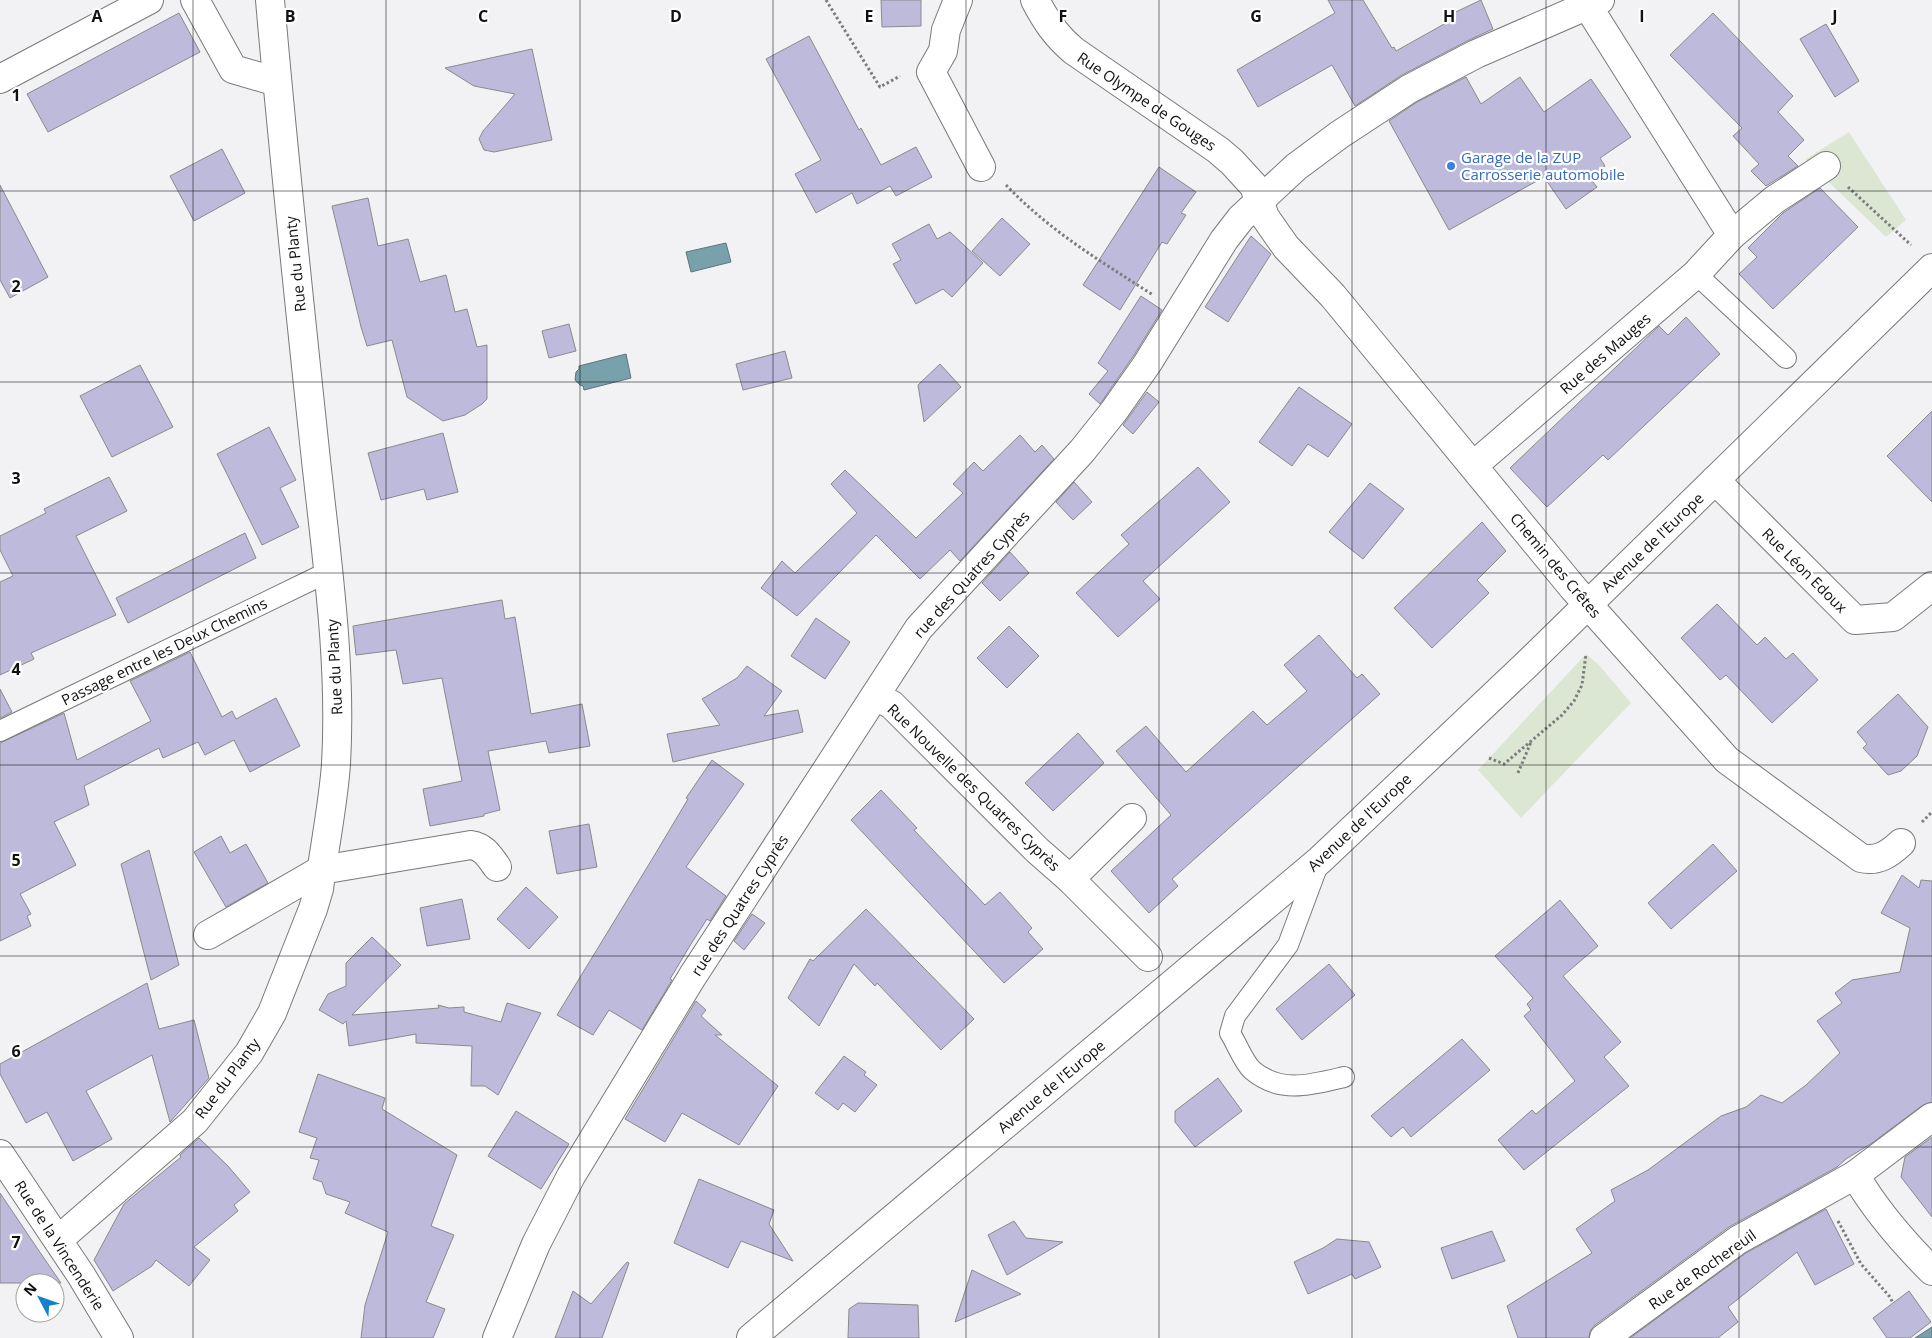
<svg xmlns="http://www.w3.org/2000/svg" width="1932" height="1338" viewBox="0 0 1932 1338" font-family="'Open Sans',sans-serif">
<rect width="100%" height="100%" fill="#f2f2f5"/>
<!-- green -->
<g fill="#dbe7d2">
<polygon points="1849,132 1906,220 1886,237 1810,164 1806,159"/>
<polygon points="1586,654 1599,665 1631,703 1521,818 1478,770"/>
</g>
<!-- water -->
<g fill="#79a1ac" stroke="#5a767e">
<polygon points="726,243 731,262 691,272 686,252"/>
<polygon points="626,354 631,378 584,390 583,386 580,385 575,380 576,372 579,369 579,366"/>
<polygon points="1932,1327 1932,1338 1915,1338"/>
</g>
<!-- building -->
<g fill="#bdbadb" stroke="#8a8a8d">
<polygon points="881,0 921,0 921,26 882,27"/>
<polygon points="1328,0 1363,0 1392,48 1394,47 1396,51 1446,23 1443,18 1481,0 1493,29 1469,40 1402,75 1355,106 1332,65 1258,107 1237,70 1335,13"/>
<polygon points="179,13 200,52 48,132 27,94"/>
<polygon points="1713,13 1793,96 1778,112 1804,140 1788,156 1798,166 1766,186 1751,171 1759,164 1733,136 1742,128 1670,55"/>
<polygon points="1826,24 1859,81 1835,97 1800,39"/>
<polygon points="809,36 859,130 861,128 881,165 916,147 932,177 896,196 890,186 857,204 852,193 816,213 795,174 821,160 766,59"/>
<polygon points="532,49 552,140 494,152 484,150 479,139 483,131 515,94 474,86 445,68"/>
<polygon points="1466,77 1481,104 1520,77 1544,112 1591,79 1631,137 1600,158 1605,166 1589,177 1597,187 1566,209 1544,177 1449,230 1389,121 1417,102"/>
<polygon points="222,149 245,193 194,221 170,176"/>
<polygon points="1159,167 1196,192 1181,213 1186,215 1167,244 1162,242 1120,310 1083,285"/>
<polygon points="0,185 48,277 10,298 0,280"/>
<polygon points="1820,188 1858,227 1773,309 1739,274 1757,257 1748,248 1783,213"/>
<polygon points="368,198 378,246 408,239 420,282 446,275 455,312 467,309 477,347 487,345 487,399 482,404 465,415 443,421 407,397 392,340 367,346 361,327 332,206"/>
<polygon points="1002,218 1030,244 1000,276 972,251"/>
<polygon points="929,224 937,239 950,232 983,263 952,297 943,289 916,304 893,264 901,260 892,244"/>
<polygon points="1251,236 1271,254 1228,322 1205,307"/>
<polygon points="1141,296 1162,310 1134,355 1100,404 1089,394 1108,371 1098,363"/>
<polygon points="1686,317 1720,354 1608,460 1603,455 1547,507 1510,468 1659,326 1668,335"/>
<polygon points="569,324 576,351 549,358 542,331"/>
<polygon points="785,351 792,378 743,390 736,364"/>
<polygon points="940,364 961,387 924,422 918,385"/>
<polygon points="140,365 173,427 112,457 80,396"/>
<polygon points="1299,387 1352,424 1328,457 1308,444 1292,466 1259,442"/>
<polygon points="1147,392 1159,402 1133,434 1123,425"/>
<polygon points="1932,411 1932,502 1887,456"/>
<polygon points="269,427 296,480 280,488 299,527 262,545 217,454"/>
<polygon points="443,433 458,492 427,500 424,489 381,500 368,453"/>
<polygon points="1020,435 1035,452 1042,445 1054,459 960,561 950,550 920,579 876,535 797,616 761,588 782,561 795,573 857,513 831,484 845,470 916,538 963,493 953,484 974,462 983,471"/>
<polygon points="1198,467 1230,502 1143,581 1160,599 1118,637 1076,593 1129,544 1121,535"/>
<polygon points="109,477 127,511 76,536 116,615 31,653 34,659 0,675 0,582 13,576 0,550 0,536 46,513 44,509"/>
<polygon points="1074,482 1092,502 1073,520 1056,502"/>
<polygon points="1370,483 1404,509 1363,559 1329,532"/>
<polygon points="1482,522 1506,551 1477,580 1489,593 1432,648 1394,608"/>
<polygon points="245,533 256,558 128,623 116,598"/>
<polygon points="1010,552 1029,573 1000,601 982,583"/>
<polygon points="502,600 505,619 515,617 531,714 582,704 590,746 549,753 546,741 488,751 500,810 484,814 484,816 430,826 423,789 462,781 442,678 403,684 396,650 356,655 353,626"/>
<polygon points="1717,604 1757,645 1765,637 1786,659 1793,653 1818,680 1772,723 1726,675 1720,680 1681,638"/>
<polygon points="816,618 850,642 825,679 791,656"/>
<polygon points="1009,626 1039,656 1007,688 977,658"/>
<polygon points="1319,635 1357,678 1362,674 1380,694 1172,879 1178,886 1149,913 1111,871 1171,815 1116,751 1146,726 1186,772 1253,711 1267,725 1307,691 1284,665"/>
<polygon points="190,652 222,717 232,711 236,719 276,698 300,746 250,772 234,740 205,755 198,742 163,758 159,748 84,786 89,805 54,822 76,865 20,894 31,914 27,916 31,926 0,941 0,743 64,713 77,760 151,721 130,681"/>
<polygon points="747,666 782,691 764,716 798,710 803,732 673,762 667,734 720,725 702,699 737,678"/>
<polygon points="0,689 12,712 0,718"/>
<polygon points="1898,694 1928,727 1917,756 1901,771 1888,775 1863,748 1867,744 1857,732"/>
<polygon points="1078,733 1104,763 1053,811 1025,783"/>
<polygon points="712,760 744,784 686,867 726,896 710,921 707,919 691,944 670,979 672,980 642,1030 609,1010 593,1035 557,1015 654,856 688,799 686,798"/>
<polygon points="881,790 917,828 914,830 985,905 1000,892 1032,928 1028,932 1043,949 1004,983 851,820"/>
<polygon points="589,824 597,867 557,874 549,831"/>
<polygon points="221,836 230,853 246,844 268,883 226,907 194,852"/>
<polygon points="1713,844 1737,871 1671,929 1648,903"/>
<polygon points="149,850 179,965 151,980 121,864"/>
<polygon points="1902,875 1919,888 1921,880 1932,881 1932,1102 1923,1105 1872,1143 1846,1159 1837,1167 1729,1227 1595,1325 1590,1331 1589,1338 1518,1338 1507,1306 1592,1253 1576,1229 1615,1201 1611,1190 1648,1170 1721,1116 1746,1107 1761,1095 1782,1103 1806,1085 1840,1053 1817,1021 1842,1003 1835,993 1852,980 1900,972 1910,928 1881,913"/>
<polygon points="526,887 558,917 529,949 497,919"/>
<polygon points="462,899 470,939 427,946 420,908"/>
<polygon points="1560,900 1598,946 1563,976 1621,1042 1604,1057 1629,1086 1524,1170 1498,1140 1532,1110 1536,1114 1575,1081 1524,1016 1531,1010 1527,1004 1533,998 1495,956"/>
<polygon points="866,909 974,1019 941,1050 877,983 875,986 854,964 819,1026 788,998 810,959 813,961"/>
<polygon points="752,914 765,923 744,950 734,941"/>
<polygon points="372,937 401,965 352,1015 439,1008 438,1005 449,1008 464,1007 464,1012 501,1022 507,1003 541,1013 498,1095 485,1086 471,1086 472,1046 416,1043 416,1034 349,1046 346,1021 343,1024 319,1010 328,994 346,986 346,963"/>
<polygon points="1329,964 1355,995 1302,1040 1276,1009"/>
<polygon points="147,983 159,1029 194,1020 209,1078 170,1122 152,1055 86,1091 112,1139 73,1161 47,1112 26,1123 0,1074 0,1064"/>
<polygon points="696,1001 706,1010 701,1016 722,1035 715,1035 778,1086 739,1145 682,1113 665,1142 625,1119"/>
<polygon points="1462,1039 1490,1070 1411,1137 1403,1127 1391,1137 1371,1116"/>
<polygon points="844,1056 866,1072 864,1075 877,1085 855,1112 843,1103 838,1110 815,1093"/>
<polygon points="318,1074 385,1098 382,1109 457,1155 431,1226 454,1235 426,1302 445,1309 433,1338 361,1338 365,1305 388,1232 345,1213 350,1202 326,1194 322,1182 313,1179 319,1160 310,1158 317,1138 299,1132"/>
<polygon points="1218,1078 1242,1111 1195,1147 1175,1122 1175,1111"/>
<polygon points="516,1111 569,1144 541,1189 488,1156"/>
<polygon points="1932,1137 1932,1217 1901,1177 1905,1157"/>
<polygon points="199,1138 228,1166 250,1192 234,1205 238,1211 194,1247 210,1260 189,1286 156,1260 152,1266 113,1291 94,1260 124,1204 181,1157 180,1155"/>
<polygon points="699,1179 774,1210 769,1224 793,1261 741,1241 728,1268 674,1243"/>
<polygon points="0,1193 35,1245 61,1283 0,1283"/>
<polygon points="1826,1209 1854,1264 1815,1285 1797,1252 1728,1307 1738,1322 1718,1338 1630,1338 1746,1253"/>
<polygon points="1014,1221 1026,1238 1063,1242 1007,1275 988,1235"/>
<polygon points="1492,1231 1505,1261 1452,1279 1441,1248"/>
<polygon points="1337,1239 1369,1242 1381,1267 1355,1279 1352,1274 1308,1294 1294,1262 1323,1248"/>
<polygon points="627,1262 629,1263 602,1338 555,1338 573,1291 591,1304"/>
<polygon points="972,1270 1021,1294 955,1322"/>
<polygon points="1909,1291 1931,1322 1910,1338 1887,1338 1873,1318"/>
<polygon points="858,1303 918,1305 919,1338 848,1338 849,1309"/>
</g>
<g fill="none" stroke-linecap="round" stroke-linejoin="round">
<!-- service casing -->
<g stroke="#79797b" stroke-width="22">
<g id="service">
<polyline points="1696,274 1786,358"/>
<polyline points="0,731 328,572"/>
<path d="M1319 862 1288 945 1235 1016 1230 1033C1237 1044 1243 1061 1252 1070 1280 1094 1311 1085 1344 1077"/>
</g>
</g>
<!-- minor casing -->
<g stroke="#79797b" stroke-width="30">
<g id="minor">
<polyline points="195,0 233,69 277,82"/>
<polyline points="958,0 946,30 943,51 931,72 981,167"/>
<path d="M1035 0C1046 21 1056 36 1074 51L1218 150 1232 162 1254 186 1265 217 1286 247 1333 296 1574 589 1727 760 1861 858C1878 862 1889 854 1901 843"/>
<polyline points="1587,5 1732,235"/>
<polyline points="0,79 149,0"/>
<polyline points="1474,465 1696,274 1732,235 1774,200 1826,166"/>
<polyline points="1715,480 1855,620 1893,617 1932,586"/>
<polyline points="876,696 892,705 1037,850 1070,879 1148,957"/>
<polyline points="1070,879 1132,818"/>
<path d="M208 935 321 870 471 845C484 847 489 856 497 867"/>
<path d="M1855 1175C1876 1211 1903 1242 1932 1271"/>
<path d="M58 1240 195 1121 249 1053 272 1013 313 909 319 889C324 848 333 806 336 764 342 660 326 555 315 451 299 301 283 151 270 0"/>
<polyline points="497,1338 536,1244 571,1176 692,977 919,628 1082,451 1114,411 1147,364 1224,240 1241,218 1296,167 1339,135 1409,89 1476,54 1600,0"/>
<polyline points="1604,1338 1738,1240 1855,1175 1932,1117"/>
</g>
</g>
<!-- secondary casing -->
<g stroke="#79797b" stroke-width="30">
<g id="secondary">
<polyline points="0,1154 81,1275 119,1338"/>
<polyline points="751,1338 1320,860 1525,666 1932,268"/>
</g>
</g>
<!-- path -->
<g stroke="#7c7c7e" stroke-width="3" stroke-dasharray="2.5 2.5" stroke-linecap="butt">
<polyline points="826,0 880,87 900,76"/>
<path d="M1006 185C1051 232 1099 260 1153 295"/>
<polyline points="1848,187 1911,245"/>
<polyline points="1489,758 1504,764 1562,715 1574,701 1582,685 1586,654"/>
<polyline points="1518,773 1531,742"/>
<polyline points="1922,822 1932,812"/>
<polyline points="1838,1221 1861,1264 1890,1297 1893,1303"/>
</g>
<!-- service -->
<use href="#service" stroke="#fff" stroke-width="20"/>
<!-- minor -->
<use href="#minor" stroke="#fff" stroke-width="28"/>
<!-- secondary -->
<use href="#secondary" stroke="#fff" stroke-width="28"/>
</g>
<!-- grid -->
<path fill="none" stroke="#111112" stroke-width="1" stroke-opacity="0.55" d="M193 0V1338M386 0V1338M580 0V1338M773 0V1338M966 0V1338M1159 0V1338M1352 0V1338M1546 0V1338M1739 0V1338M0 191H1932M0 382H1932M0 573H1932M0 765H1932M0 956H1932M0 1147H1932"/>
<!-- markers -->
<circle fill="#3f7fe0" stroke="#fff" stroke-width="2" cx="1451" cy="166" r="5"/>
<g text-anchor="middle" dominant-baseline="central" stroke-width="4.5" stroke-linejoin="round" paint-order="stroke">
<!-- street labels -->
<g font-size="15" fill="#111112" stroke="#fff">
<text transform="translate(1147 101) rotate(34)">Rue Olympe de Gouges</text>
<text transform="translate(295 264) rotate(-96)">Rue du Planty</text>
<text transform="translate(1605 353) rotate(-41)">Rue des Mauges</text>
<text transform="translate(1652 542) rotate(-44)">Avenue de l'Europe</text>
<text transform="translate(1556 565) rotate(50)">Chemin des Crêtes</text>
<text transform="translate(1805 570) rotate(45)">Rue Léon Edoux</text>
<text transform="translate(971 574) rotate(-48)">rue des Quatres Cyprès</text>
<text transform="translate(164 651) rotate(-26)">Passage entre les Deux Chemins</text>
<text transform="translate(334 667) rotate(-93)">Rue du Planty</text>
<text transform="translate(974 787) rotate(44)">Rue Nouvelle des Quatres Cyprès</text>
<text transform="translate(1359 822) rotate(-43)">Avenue de l'Europe</text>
<text transform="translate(739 905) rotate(-57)">rue des Quatres Cyprès</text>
<text transform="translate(227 1078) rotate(-53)">Rue du Planty</text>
<text transform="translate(1051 1086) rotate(-40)">Avenue de l'Europe</text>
<text transform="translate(60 1245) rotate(57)">Rue de la Vincenderie</text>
<text transform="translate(1702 1269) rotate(-35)">Rue de Rochereuil</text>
</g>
<!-- shop labels -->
<g font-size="15" fill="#366cbe" stroke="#fff" text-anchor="start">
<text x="1461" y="157">Garage de la ZUP<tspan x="1461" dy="17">Carrosserie automobile</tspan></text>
</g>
</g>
<g font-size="16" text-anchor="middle" font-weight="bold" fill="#111112" stroke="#fff" stroke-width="4.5" stroke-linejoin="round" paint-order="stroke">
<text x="97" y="22">A</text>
<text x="290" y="22">B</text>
<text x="483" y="22">C</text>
<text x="676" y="22">D</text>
<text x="869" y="22">E</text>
<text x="1063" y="22">F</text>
<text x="1256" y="22">G</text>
<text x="1449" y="22">H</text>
<text x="1642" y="22">I</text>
<text x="1835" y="22">J</text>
<text x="16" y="101">1</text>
<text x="16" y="292">2</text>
<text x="16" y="484">3</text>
<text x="16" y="675">4</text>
<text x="16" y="866">5</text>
<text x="16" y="1057">6</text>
<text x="16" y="1248">7</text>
</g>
<!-- north arrow -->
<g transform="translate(40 1298) rotate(311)"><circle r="24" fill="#ffffff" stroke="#a0a0a0"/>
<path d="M0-4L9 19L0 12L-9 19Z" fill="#1681cb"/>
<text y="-8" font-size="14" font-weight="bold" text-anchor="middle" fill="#111112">N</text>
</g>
</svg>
